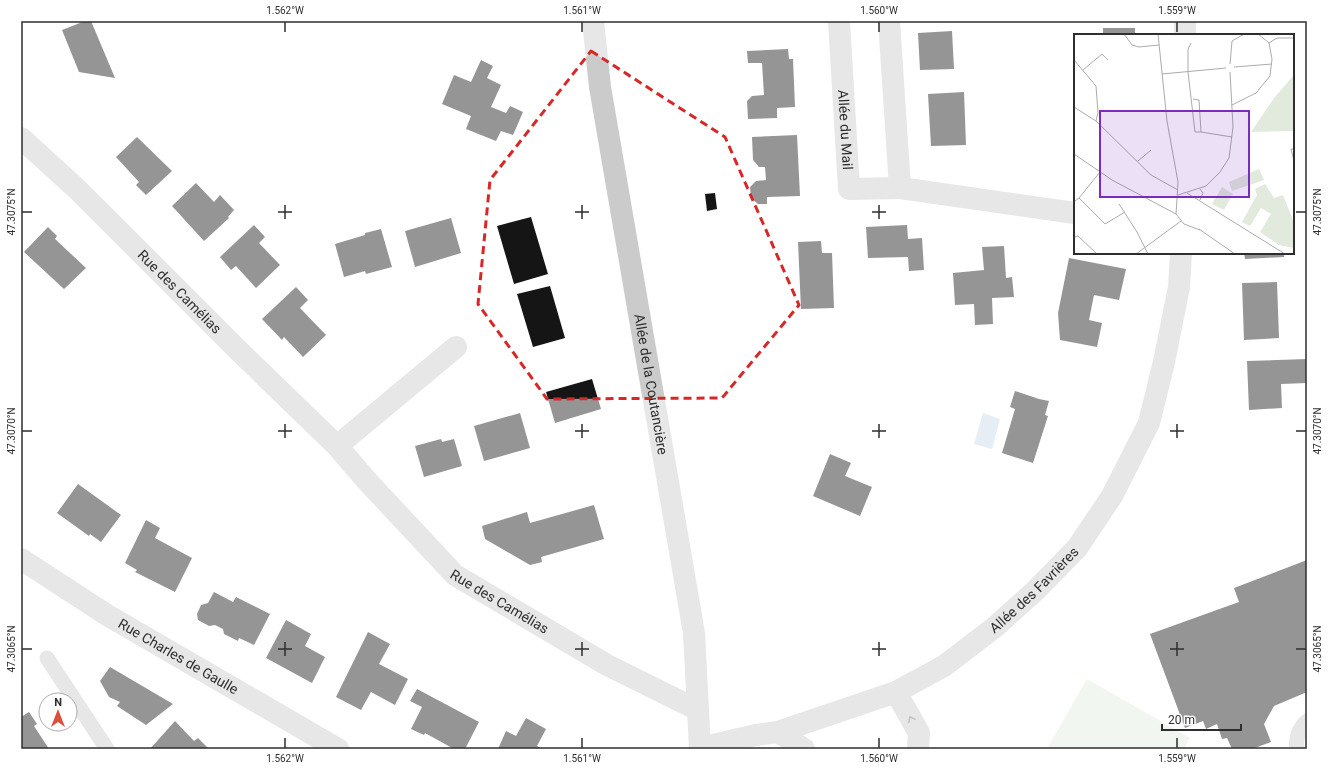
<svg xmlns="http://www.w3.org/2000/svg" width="1328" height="770" viewBox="0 0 1328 770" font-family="Roboto,sans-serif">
<rect width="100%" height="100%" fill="#fff"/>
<!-- green -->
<polygon fill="#e1eadd" points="1087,679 1190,738 1184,749 1047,749"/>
<!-- water -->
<polygon fill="#cad7e9" points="983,413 1000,419 992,449 974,444"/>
<!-- building -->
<g fill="#151515">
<polygon points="85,21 91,21 115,78 79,72 62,30"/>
<rect x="1103" y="28" width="32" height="7"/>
<polygon points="952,31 954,69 920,70 918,33"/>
<polygon points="788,49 789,59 793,59 795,107 777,108 777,118 748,119 747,101 752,96 764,95 762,63 748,63 747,51"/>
<polygon points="481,60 493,66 487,78 501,85 491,107 506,113 510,106 523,112 513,135 501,131 496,141 466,129 471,116 442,104 454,75 471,82"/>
<polygon points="964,92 966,145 931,146 928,94"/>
<polygon points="797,135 800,196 767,197 767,204 758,204 751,198 750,187 756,181 766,180 765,167 759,167 753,160 752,137"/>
<polygon points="137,137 172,171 146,195 136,185 139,182 116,157"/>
<polygon points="196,183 214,202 220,195 234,210 228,217 229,218 204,241 172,206"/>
<polygon points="715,193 717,209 707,211 705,194"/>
<polygon points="531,217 548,274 514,284 497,226"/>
<polygon points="451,218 461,253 415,267 405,231"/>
<polygon points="254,225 265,237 259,243 280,265 256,288 236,266 231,270 220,257"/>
<polygon points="907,225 908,239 922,238 924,270 909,271 908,257 868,258 866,227"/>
<polygon points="48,227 57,236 55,239 86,268 64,289 24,252"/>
<polygon points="381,229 392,267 366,274 365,271 344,277 335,244 365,235 365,233"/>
<polygon points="821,241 822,253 832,253 834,308 801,309 798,242"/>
<polygon points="1004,246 1006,278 1012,277 1014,297 992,298 993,324 975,325 974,304 955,305 953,273 984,270 982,247"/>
<polygon points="1244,253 1284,253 1284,257 1245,259"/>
<polygon points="1069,258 1126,269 1119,300 1094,295 1089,320 1102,323 1097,347 1060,340 1058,313"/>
<polygon points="1277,282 1279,338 1244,340 1242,283"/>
<polygon points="550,286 565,338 533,347 517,294"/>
<polygon points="296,287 308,300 300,308 326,335 303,357 284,337 282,340 262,319"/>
<polygon points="1307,359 1307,383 1281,384 1282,408 1249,410 1247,361"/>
<polygon points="592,379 601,409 555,423 546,392"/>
<polygon points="1015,391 1039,399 1049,401 1045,415 1048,416 1033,463 1002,453 1015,409 1010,407"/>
<polygon points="520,413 530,448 484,461 474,426"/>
<polygon points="441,439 442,442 454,439 462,466 424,477 415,446"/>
<polygon points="830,454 851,463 845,476 872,487 860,516 813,496"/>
<polygon points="78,484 121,515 101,542 90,534 89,536 57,513"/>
<polygon points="594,505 604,539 541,557 542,562 530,565 485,539 482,526 527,512 530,523"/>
<polygon points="146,520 160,528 155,538 192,558 175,592 135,572 137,570 125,563"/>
<polygon points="1307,560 1307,692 1274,706 1264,724 1271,742 1252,749 1232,749 1227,738 1222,739 1217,724 1206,729 1203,721 1185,728 1150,634 1239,602 1234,588"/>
<polygon points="214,592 233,602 236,597 270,614 254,645 239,638 238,641 224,634 223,629 215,625 209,626 198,620 197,614 201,605 208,603"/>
<polygon points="286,620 311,634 305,646 325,657 312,683 266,658"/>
<polygon points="368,632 390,644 379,664 408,679 395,705 371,692 361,710 336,697"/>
<polygon points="110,667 173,704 146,725 117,706 120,702 109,697 100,681"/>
<polygon points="417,689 479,722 465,749 454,749 425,733 424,735 411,729 422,707 410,701"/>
<polygon points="29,712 37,724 34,726 49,749 21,749 21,717"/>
<polygon points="526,718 546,729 537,746 542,749 498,749 506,731 516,736"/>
<polygon points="175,721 194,741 198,738 209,749 150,749"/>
</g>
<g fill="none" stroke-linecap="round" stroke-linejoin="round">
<!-- service -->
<g stroke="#cbcbcb" stroke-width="15">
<polyline points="47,658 107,749"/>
<path d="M1297 749C1295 739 1299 728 1307 721"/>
</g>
<!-- minor -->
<g stroke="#cbcbcb" stroke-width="22">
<path id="s1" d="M593 21 600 87 694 633 700 749"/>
<path id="s2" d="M839 21 849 189 900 188 889 21"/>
<polyline points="1185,21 1185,35"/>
<path id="s3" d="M21 138 78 190 240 352 337 446 368 482 455 575 607 665 698 710"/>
<polyline points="900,188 1075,213"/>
<polyline points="337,446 456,347"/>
<polyline points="896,692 919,733 918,749"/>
<polyline points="778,732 804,749"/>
<path id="s4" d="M700 748 756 735 778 732 896 692 944 666 995 627 1036 590 1077 548 1112 496 1149 423 1164 362 1179 287 1181 253"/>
</g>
<!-- tertiary -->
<path stroke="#cbcbcb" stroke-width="22" id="s5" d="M21 559 107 615 338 749"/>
</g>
<!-- one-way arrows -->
<defs><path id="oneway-chevron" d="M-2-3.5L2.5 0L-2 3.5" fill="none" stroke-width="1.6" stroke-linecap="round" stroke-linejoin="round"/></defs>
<use stroke="#757575" href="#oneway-chevron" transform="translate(911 719) rotate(-118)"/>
<!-- marked area -->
<path d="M0 0H1328V770H0ZM591 51 725 137 799 305 722 398 547 399 478 304 490 180Z" fill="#fff" fill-opacity=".55" fill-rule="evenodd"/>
<path fill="none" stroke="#d62828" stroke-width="3" stroke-dasharray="8 5" stroke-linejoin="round" d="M591 51 725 137 799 305 722 398 547 399 478 304 490 180Z"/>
<!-- ticks -->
<path fill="none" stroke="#2e2e2e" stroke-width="1.5" d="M285 22V32M582 22V32M879 22V32M1177 22V32M285 205V219M582 205V219M879 205V219M22 212H32M278 212H292M575 212H589M872 212H886M1296 212H1306M285 424V438M582 424V438M879 424V438M1177 424V438M22 431H32M278 431H292M575 431H589M872 431H886M1170 431H1184M1296 431H1306M285 642V656M582 642V656M879 642V656M1177 642V656M22 649H32M278 649H292M575 649H589M872 649H886M1170 649H1184M1296 649H1306M285 738V748M582 738V748M879 738V748M1177 738V748"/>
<g text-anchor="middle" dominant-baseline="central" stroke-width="4" stroke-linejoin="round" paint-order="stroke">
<!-- street labels -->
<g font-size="14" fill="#2e2e2e" stroke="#fff">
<text stroke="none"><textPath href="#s2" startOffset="109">Allée du Mail</textPath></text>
<text stroke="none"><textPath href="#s3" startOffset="221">Rue des Camélias</textPath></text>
<text stroke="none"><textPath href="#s1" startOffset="368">Allée de la Coutancière</textPath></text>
<text stroke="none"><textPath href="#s4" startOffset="377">Allée des Favrières</textPath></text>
<text stroke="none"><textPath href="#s3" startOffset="668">Rue des Camélias</textPath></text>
<text stroke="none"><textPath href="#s5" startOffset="185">Rue Charles de Gaulle</textPath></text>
</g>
</g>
<!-- overview -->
<g transform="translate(1074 34)">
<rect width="220" height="220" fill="#fff"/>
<path d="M220 41V97L177 98 200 64ZM185 135 190 146 158 157 155 148ZM191 150 200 164 209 161 220 189V214L205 211 186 198 197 180 187 174 176 192 168 188 183 161 181 155ZM148 153 159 160 150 176 138 170Z" fill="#e1eadd"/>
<path fill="none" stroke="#ababab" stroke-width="1" d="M50 0 58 11 65 13 85 11M84 0 93 87 104 148 102 180M117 9 114 15V38L121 98H127L125 66 119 65M195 9 203 4H220M0 26 22 52 24 79 22 87M156 30 158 7 170 0M160 33 198 30M9 36 28 20 34 26M88 40 152 34M158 71 182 59 196 42 198 25 195 9 184 0M0 73 22 87 77 141 104 156M127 98 158 103M220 115H217L220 127M0 120 38 146 102 180 110 190 126 196M64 127 77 116M113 159 211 220M104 161 132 152 146 138 155 124 159 93 156 38M5 164 26 138M126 166 129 159 126 155M1 167 5 164 31 190 51 178M45 170 63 198 74 220M125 195 161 220M0 203 4 202 23 220M62 220 107 187"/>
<path fill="#7b2cbf" fill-opacity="0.15" stroke="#7b2cbf" stroke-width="2" d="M26 77H175V163H26Z"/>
<rect width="220" height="220" fill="none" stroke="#2e2e2e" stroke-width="2"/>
</g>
<!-- border -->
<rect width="1328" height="770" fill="none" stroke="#ffffff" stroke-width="44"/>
<!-- north arrow -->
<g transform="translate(58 712)"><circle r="19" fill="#ffffff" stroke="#ababab"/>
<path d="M0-3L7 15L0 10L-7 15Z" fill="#da503c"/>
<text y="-6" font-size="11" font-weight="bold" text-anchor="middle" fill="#2e2e2e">N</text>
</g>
<!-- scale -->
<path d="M1162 724v6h79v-6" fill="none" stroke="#2e2e2e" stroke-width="2"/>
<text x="1168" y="724" font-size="12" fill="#2e2e2e" stroke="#ffffff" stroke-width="3" paint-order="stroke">20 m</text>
<rect x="22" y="22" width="1284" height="726" fill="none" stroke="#2e2e2e" stroke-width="1.5"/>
<g font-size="10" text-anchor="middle" fill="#2e2e2e">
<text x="285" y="14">1.562°W</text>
<text x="582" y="14">1.561°W</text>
<text x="879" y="14">1.560°W</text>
<text x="1177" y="14">1.559°W</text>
<text transform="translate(11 212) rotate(-90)" y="4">47.3075°N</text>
<text transform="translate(1317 212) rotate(-90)" y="4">47.3075°N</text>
<text transform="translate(11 431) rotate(-90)" y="4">47.3070°N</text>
<text transform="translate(1317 431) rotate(-90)" y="4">47.3070°N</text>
<text transform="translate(11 649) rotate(-90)" y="4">47.3065°N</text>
<text transform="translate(1317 649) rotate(-90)" y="4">47.3065°N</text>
<text x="285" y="762">1.562°W</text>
<text x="582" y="762">1.561°W</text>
<text x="879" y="762">1.560°W</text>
<text x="1177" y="762">1.559°W</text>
</g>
</svg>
